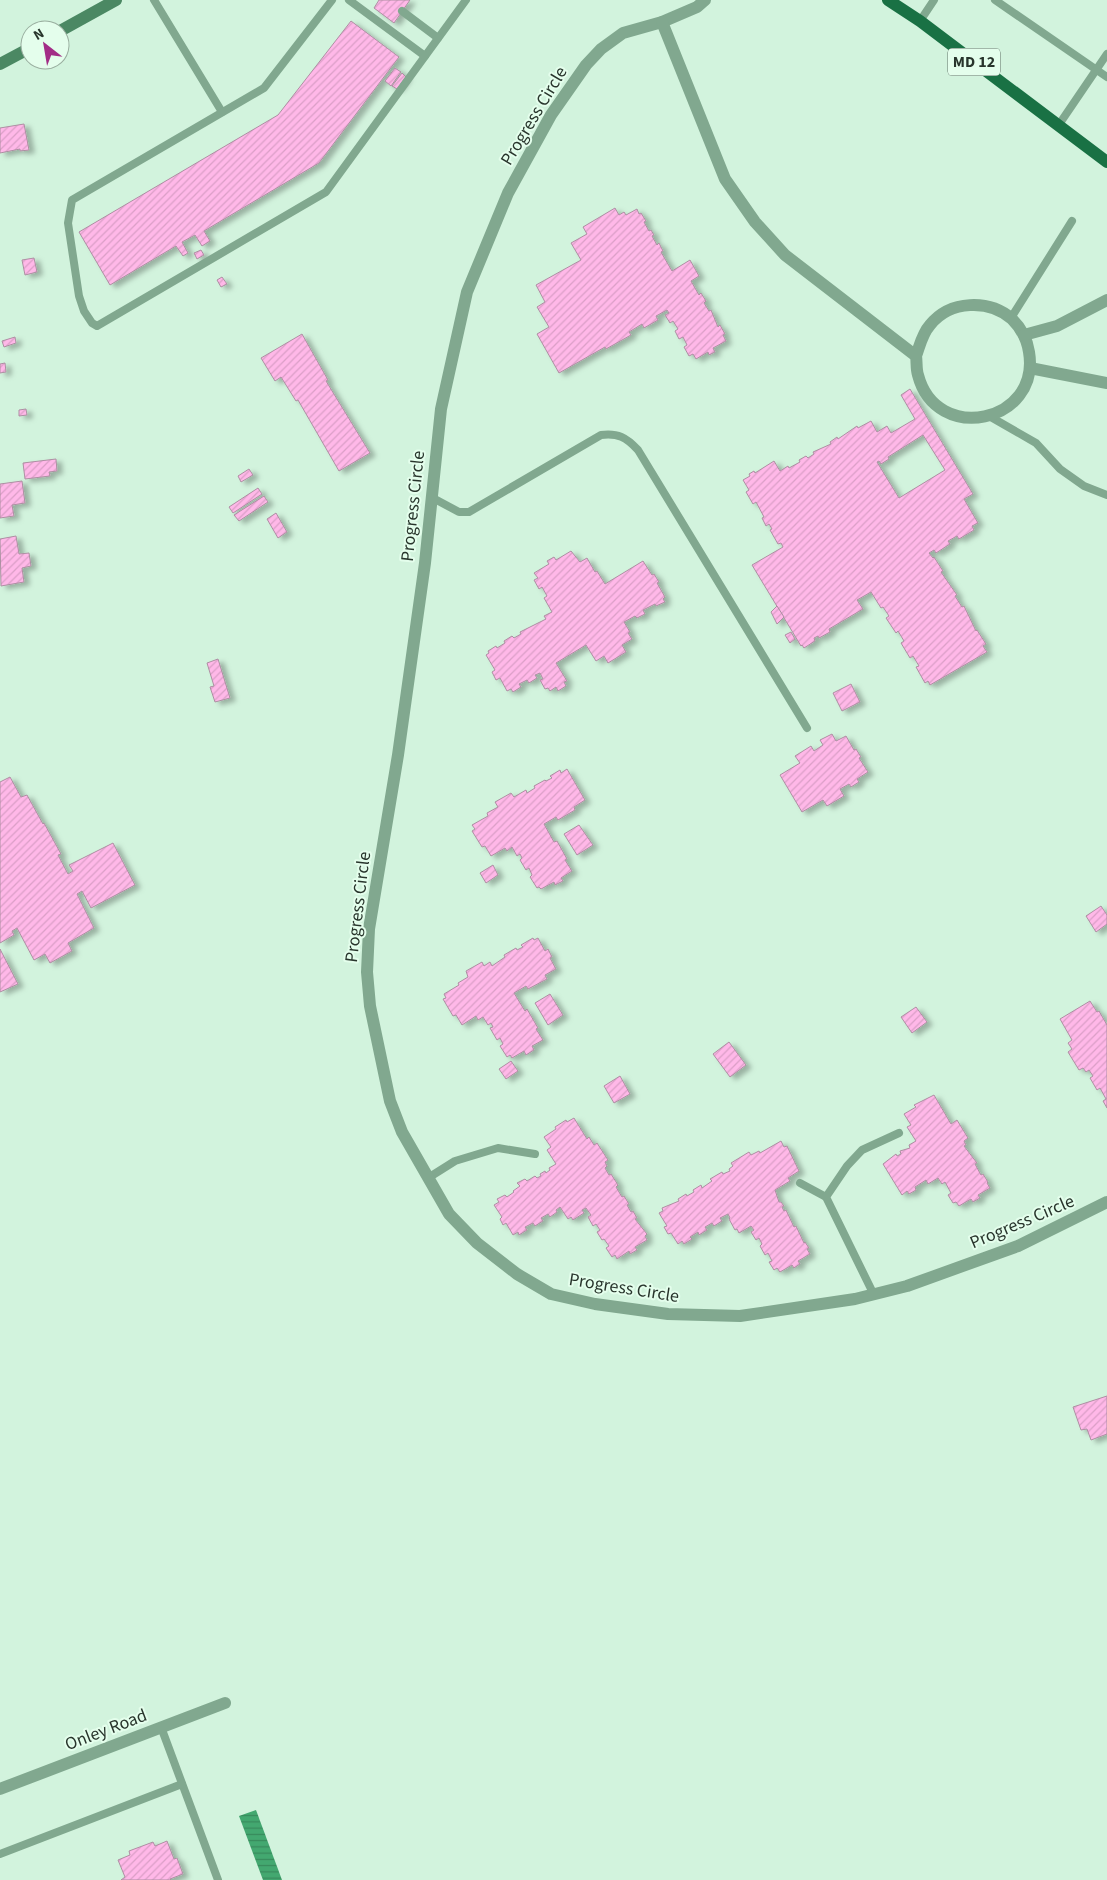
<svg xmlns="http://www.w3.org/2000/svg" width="1107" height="1880" viewBox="0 0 1107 1880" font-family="'Source Sans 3',sans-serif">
<defs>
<pattern id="water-rules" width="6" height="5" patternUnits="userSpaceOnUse" patternTransform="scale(1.25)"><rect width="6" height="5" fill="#43a870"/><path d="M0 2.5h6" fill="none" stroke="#388a5c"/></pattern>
<pattern id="building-hatch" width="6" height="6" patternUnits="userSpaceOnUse" patternTransform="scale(1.25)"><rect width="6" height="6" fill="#ffb8e8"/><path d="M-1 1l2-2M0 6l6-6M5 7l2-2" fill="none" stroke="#db9fc7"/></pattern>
<filter id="shadow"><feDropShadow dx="5.5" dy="3" stdDeviation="2.5" flood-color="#0004"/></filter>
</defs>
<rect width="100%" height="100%" fill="#d2f3dd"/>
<!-- water -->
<polygon fill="url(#water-rules)" points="256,1810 282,1880 263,1880 239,1816"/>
<!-- building -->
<g fill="url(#building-hatch)" stroke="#ad8fa2" fill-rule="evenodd" filter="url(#shadow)">
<polygon points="379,0 410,0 394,23 374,8"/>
<polygon points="351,21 399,57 319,163 204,231 210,241 202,246 195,235 182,242 188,253 183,256 176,246 110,285 79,232 278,115"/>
<polygon points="395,68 401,72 391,86 385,81"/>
<polygon points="402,73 406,77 397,89 392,86"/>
<polygon points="24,124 29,150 20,151 20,149 0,153 0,128"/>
<polygon points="615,208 619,215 624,212 626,215 637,209 639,214 641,213 646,221 644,222 649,231 651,230 654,235 652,236 657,245 659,243 663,251 661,252 672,271 690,260 699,276 691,281 699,295 701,293 706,301 704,303 709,311 711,310 718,327 720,325 725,334 723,335 726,341 713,348 715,352 709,355 708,352 696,359 693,354 689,356 684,347 687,345 683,337 679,339 675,331 678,329 673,321 670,323 665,315 669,313 667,310 656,316 658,320 644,328 642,324 629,332 631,335 606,349 605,347 559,373 537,334 549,327 537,307 545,302 536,285 581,260 571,243 587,234 583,227"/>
<polygon points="201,250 204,255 197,259 194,253"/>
<polygon points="34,258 37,272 25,275 22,260"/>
<polygon points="222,277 227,284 221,287 217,280"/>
<polygon points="302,334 328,380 326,381 370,453 339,471 298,400 296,401 281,377 275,381 261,358"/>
<polygon points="15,337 16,343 4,347 2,341"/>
<polygon points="5,363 6,372 0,373 0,364"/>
<path d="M910 389 973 494 964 499 978 523 972 526 974 530 959 539 957 536 948 541 950 544 936 553 934 550 929 553 933 558 934 557 943 571 941 572 957 595 955 596 962 607 964 606 976 631 977 630 986 644 983 646 987 652 930 685 928 681 925 683 916 667 919 666 913 656 910 658 901 643 904 641 898 631 896 633 886 618 889 616 883 607 881 608 871 592 857 600 863 609 829 629 830 632 819 638 818 636 814 638 815 641 804 648 802 645 801 646 752 565 783 547 781 543 778 544 770 530 772 529 769 524 766 526 762 518 764 517 756 502 753 504 746 492 749 490 743 480 750 476 749 474 754 471 755 473 774 461 780 471 788 466 789 468 800 462 799 460 806 456 808 458 814 454 813 452 831 444 830 442 837 437 838 439 857 426 858 428 871 421 877 432 887 426 891 433 915 419 901 395ZM923 435 945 470 899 498 877 462 879 461 881 464 889 459 888 457Z"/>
<polygon points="26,409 27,415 19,416 19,410"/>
<polygon points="56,459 57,471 49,472 50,476 25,479 23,463"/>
<polygon points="249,469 253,475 241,482 238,476"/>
<polygon points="22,481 25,503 12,505 14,516 0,518 0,484"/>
<polygon points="258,488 262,494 233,513 229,507"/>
<polygon points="264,496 268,502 239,521 234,515"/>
<polygon points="276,513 287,532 278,538 267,519"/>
<polygon points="16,536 19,554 29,553 31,566 22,568 24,582 1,586 0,539"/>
<polygon points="571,551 580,562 587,558 595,572 597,571 605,584 643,561 652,575 654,574 659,582 657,583 665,597 663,599 665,602 656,606 655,604 643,610 645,614 637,618 635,616 624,622 630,632 628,633 632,639 622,645 626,652 608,663 604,656 596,661 586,645 556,663 567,681 564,682 566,686 558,691 556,687 550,691 548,688 545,689 540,680 543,679 540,673 535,675 537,678 529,683 527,680 519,684 521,687 513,692 511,689 507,691 500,678 496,680 492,672 495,670 486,655 489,653 488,651 496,646 497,648 505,643 504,641 512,636 514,638 521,634 520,632 546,619 544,616 552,612 544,598 547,596 542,587 539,589 534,580 538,578 534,573 549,564 547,561 554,557 556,560"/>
<polygon points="777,606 784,617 777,624 771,612"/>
<polygon points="791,632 795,639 790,643 785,635"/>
<polygon points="218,659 230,698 215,702 210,687 214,686 207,663"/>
<polygon points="851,684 860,702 842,711 833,693"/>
<polygon points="832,734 836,741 846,736 854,750 856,749 861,757 859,758 868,772 857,779 859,782 851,787 849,784 840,789 844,796 827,806 823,800 802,812 780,775 800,763 795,756 811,746 814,751 823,745 820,740"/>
<polygon points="567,769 585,800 574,807 575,810 558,820 556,817 544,824 554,842 557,841 567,859 565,860 572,871 561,878 563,881 555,885 554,882 541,889 539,887 537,888 530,877 532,875 529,868 526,870 520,860 522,858 520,854 517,856 512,847 507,851 505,848 491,856 485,846 482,847 472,831 475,829 472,825 488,816 487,813 498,807 495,802 511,793 514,797 526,790 527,793 535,788 534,786 545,780 546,781 552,778 550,776 560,770 561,773"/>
<polygon points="10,777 21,797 27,795 43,824 44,823 61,854 58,855 68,874 73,871 69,865 113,843 135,885 91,908 82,891 77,894 94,928 68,943 72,951 50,963 45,954 34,960 17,928 12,931 14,935 0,943 0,782"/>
<polygon points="579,825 593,845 577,855 564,834"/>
<polygon points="493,865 498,875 486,883 480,873"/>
<polygon points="1101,906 1107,915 1107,924 1096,932 1086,916"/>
<polygon points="533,938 534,940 538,938 545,951 548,949 552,957 550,958 556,969 545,975 547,979 528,989 526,986 514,993 525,1011 527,1009 538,1028 536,1029 543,1040 532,1046 534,1050 526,1055 524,1051 512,1058 510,1055 507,1057 500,1046 503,1044 500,1038 497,1040 490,1028 493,1027 491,1023 488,1025 483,1017 478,1020 476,1016 462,1025 456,1015 453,1016 443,999 446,998 444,994 459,985 458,983 468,977 466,971 482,962 484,966 490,962 492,966 505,957 504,955 516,948 517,950 523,947 521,945"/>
<polygon points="0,949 18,984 0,992"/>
<polygon points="550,994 563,1015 548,1025 535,1003"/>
<polygon points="1090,1001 1097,1012 1099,1011 1107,1025 1107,1108 1103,1101 1106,1099 1100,1088 1097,1090 1090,1078 1093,1076 1089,1070 1086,1072 1083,1068 1079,1070 1068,1052 1072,1049 1068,1043 1072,1040 1060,1019"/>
<polygon points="916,1007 927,1022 912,1033 901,1017"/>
<polygon points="729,1042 746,1065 730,1077 713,1054"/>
<polygon points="511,1061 518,1071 506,1079 499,1069"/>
<polygon points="620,1076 630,1094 614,1103 604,1086"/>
<polygon points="934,1095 951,1124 957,1120 968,1138 964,1141 966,1145 964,1146 977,1163 975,1164 981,1175 983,1174 988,1182 987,1183 990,1188 978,1195 980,1198 973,1202 971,1199 959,1206 956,1202 953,1203 948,1195 951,1193 945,1182 942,1184 938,1178 928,1184 926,1180 915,1187 916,1190 909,1194 907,1191 902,1195 883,1164 896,1154 897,1156 901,1154 900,1151 910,1148 909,1145 916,1141 907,1127 911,1125 904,1114 916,1107 914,1105"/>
<polygon points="574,1118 587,1139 589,1137 594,1145 597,1143 608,1160 605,1162 607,1166 605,1168 609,1175 611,1174 618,1185 616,1187 622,1197 624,1196 629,1204 627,1205 631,1212 633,1211 637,1218 635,1219 647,1234 645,1236 647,1240 635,1247 637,1250 630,1254 629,1251 617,1259 615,1255 612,1257 606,1248 609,1246 604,1239 602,1240 597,1232 600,1230 596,1224 593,1226 588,1217 591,1215 586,1208 582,1210 584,1213 573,1220 571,1217 568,1219 560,1207 556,1210 557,1212 550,1217 548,1214 541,1218 543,1221 535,1226 533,1223 525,1227 527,1230 519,1235 518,1232 513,1235 506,1223 503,1225 500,1219 502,1217 494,1205 499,1202 497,1199 505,1195 507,1197 514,1192 513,1191 520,1186 517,1183 525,1179 527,1181 535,1176 537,1178 541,1176 540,1174 545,1171 546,1173 550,1170 549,1168 556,1164 547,1150 551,1147 544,1137 556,1129 555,1127 566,1120 567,1122"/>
<polygon points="781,1141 784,1147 787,1146 799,1171 788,1178 790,1181 775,1190 779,1202 781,1202 784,1206 782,1207 784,1211 786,1210 794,1227 796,1226 804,1243 805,1242 809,1248 807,1249 810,1254 798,1261 800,1264 794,1268 792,1265 780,1272 777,1268 774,1270 769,1262 772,1261 768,1253 765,1255 760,1246 762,1244 759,1238 756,1240 751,1232 754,1230 751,1226 739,1233 737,1229 735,1230 729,1219 730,1218 728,1214 720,1218 722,1221 714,1226 712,1223 705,1227 707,1230 699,1235 698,1232 690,1237 692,1239 684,1244 682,1241 678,1244 671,1233 668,1234 664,1227 667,1226 659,1213 663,1211 662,1208 679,1201 678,1199 686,1194 687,1196 694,1192 693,1190 701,1185 702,1188 712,1181 710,1179 722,1172 723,1174 730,1171 729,1169 733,1166 731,1163 749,1152 751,1155 759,1151 760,1153"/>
<polygon points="1107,1396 1107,1434 1091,1440 1087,1429 1081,1430 1073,1407"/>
<polygon points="167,1841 174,1859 177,1858 183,1874 170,1879 171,1880 121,1880 125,1877 118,1860 130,1855 129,1851 153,1842 155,1846"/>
</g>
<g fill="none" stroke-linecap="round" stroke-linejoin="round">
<!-- lane -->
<g stroke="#81a88f" stroke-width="8">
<polyline points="154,0 222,112"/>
<polyline points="332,0 264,88 72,200 68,223 79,296 84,311 92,323 97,326 326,192 466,0"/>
<polyline points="349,0 425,56"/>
<polyline points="995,0 1107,77"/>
<polyline points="402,11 438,38"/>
<polyline points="920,21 934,0"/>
<polyline points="1058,126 1107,54"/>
<polyline points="1011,318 1072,221"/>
<polyline points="989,416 1036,443 1060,469 1084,486 1107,495"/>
<path d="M431 497 459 512H469L601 435C618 433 626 437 638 450L807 728"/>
<polyline points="428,1178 455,1161 498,1148 535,1154"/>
<polyline points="800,1183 826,1197"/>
<polyline points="874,1295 826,1197 847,1166 862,1150 899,1133"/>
<polyline points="161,1727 218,1880"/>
<polyline points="0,1854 182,1784"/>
</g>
<!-- street -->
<g stroke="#81a88f" stroke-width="12">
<polyline points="705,0 697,7 662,22 623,33 601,49 586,65 551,115 508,193 467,292 441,409 425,563 398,755 369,929 367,972 370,1006 390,1101 402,1132 449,1214 477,1243 517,1274 551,1294 595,1304 668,1314 740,1316 855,1299 907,1286 1018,1246 1107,1202"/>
<path d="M662 22 725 179 755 222 785 255 916 356C917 362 916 369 918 375 936 445 1041 423 1029 352 1027 339 1021 328 1012 319 989 299 950 300 930 325 922 334 920 345 916 356"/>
<polyline points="1024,335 1057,326 1107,300"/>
<polyline points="1030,368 1107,383"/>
<polyline points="0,1789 225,1703"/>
</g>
<!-- secondary -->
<g stroke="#4b8863" stroke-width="12">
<polyline points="60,31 116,0"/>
<polyline points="0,64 30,48"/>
</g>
<!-- primary -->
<polyline stroke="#197144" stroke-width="12" points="888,0 920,21 1107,162"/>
</g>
<g text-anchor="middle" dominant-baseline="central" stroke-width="4" stroke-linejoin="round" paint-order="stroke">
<!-- shield labels -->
<rect fill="#e4feec" stroke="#607166" stroke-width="1" x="948" y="48.5" width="52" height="27" rx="4"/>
<g font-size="16" font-weight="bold" fill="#28352c">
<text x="974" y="62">MD 12</text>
</g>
<!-- street labels -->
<g font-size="18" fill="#28352c" stroke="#e4feec">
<text transform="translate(534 116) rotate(-59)">Progress Circle</text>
<text transform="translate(413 506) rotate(-84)">Progress Circle</text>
<text transform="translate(358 907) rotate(-83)">Progress Circle</text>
<text transform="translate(1022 1222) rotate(-23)">Progress Circle</text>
<text transform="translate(624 1288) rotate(9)">Progress Circle</text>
<text transform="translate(106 1730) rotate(-21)">Onley Road</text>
</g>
</g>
<!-- north arrow -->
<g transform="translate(45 45) rotate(329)"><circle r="24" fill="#e4feec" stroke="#99ae9f"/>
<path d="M0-4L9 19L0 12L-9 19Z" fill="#a22d86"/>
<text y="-8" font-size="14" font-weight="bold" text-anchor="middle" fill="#28352c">N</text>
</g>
</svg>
